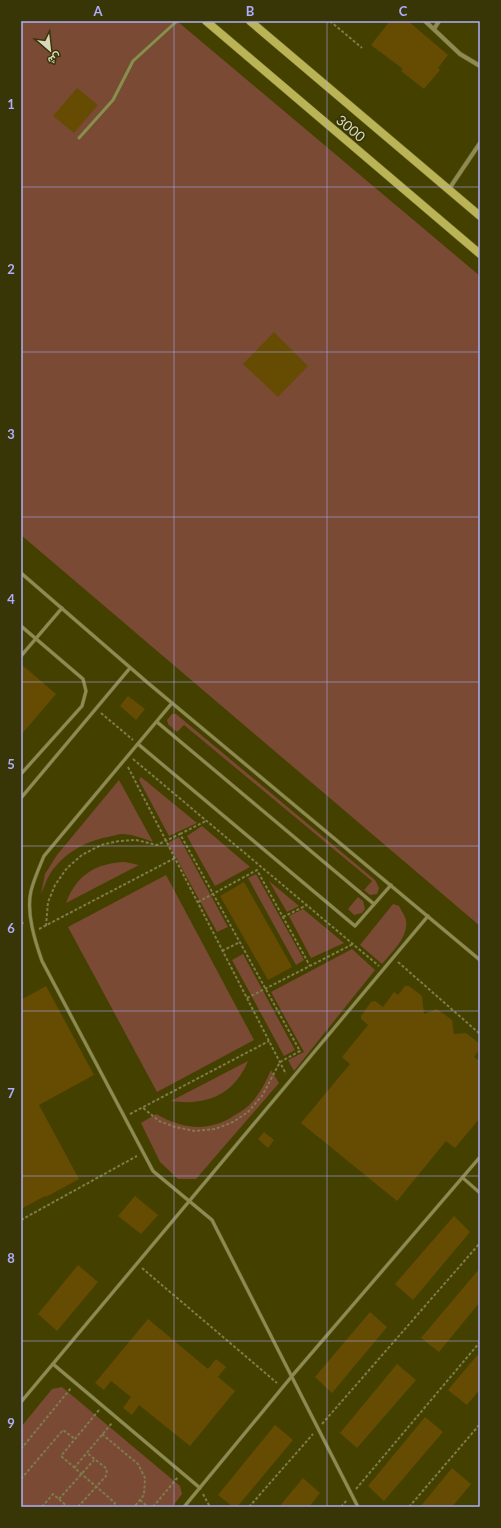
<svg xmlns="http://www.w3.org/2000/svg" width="501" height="1528" viewBox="0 0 501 1528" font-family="Lato,Vazirmatn,sans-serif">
<rect width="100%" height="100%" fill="#444000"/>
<!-- green -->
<g fill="#7a4a34">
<polygon points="21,21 177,21 480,276 480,926 21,535"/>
<polygon points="172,714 176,714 375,880 379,888 377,894 370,895 364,890 372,881 184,725 177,732 168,724 167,720"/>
<polygon points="141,777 197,823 169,836 139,780"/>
<path d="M119 780 153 842C143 838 134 835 123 834 118 834 113 836 108 837 85 841 63 854 50 874 46 880 44 888 41 894L45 874 57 855Z"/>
<polygon points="202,826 250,867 215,886 187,836"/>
<polygon points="179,837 228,927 217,932 168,843"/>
<path d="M125 862 139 865 66 903C76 875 96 863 125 862Z"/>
<polygon points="256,874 304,960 296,965 248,878"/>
<polygon points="166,875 254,1040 157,1092 68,927"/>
<polygon points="269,881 299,906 287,912"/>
<polygon points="358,897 363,901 365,909 362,913 354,915 348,909"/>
<path d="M393 904 399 906C401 910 405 916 406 920 409 937 391 953 382 964L360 945Z"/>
<polygon points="303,909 344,943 311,958 289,916"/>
<polygon points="352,949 375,970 294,1071 288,1060 304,1052 271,992"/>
<polygon points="243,954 295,1050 284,1056 232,960"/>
<path d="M248 1061C234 1095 206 1106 171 1101Z"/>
<path d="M271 1070 279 1083 196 1179H178L160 1162 141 1123 156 1114C183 1129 208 1133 235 1115 240 1112 247 1108 252 1102 260 1093 266 1082 271 1070Z"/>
<polygon points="62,1387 180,1486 182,1494 172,1507 21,1507 21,1427 52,1389"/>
</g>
<!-- building -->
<g fill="#664c02">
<polygon points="390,21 408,21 448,55 438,68 440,70 424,89 401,71 403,69 371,45"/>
<polygon points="77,88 98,105 74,133 53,116"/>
<polygon points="274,332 308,366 278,397 243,364"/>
<polygon points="21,664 56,694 21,735"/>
<polygon points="128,696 145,709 136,720 120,706"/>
<polygon points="244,882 292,967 268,980 220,896"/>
<polygon points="46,986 94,1075 39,1105 79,1179 46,1197 45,1196 21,1209 21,1000"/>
<polygon points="405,986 409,986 422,996 424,1014 437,1009 452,1020 454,1034 466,1033 480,1044 480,1049 474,1057 480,1061 480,1118 455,1148 446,1141 397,1201 301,1123 350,1064 342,1057 368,1025 361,1019 361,1016 371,1002 375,1001 383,1007 394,992 398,995"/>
<polygon points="264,1132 274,1140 268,1148 258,1139"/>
<polygon points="135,1196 158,1215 141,1234 118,1216"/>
<polygon points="454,1216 470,1232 413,1300 395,1284"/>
<polygon points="78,1265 98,1282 57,1331 38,1314"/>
<polygon points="480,1268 480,1302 439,1352 421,1338"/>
<polygon points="370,1312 387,1327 332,1393 315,1377"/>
<polygon points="148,1319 208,1369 216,1359 226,1367 218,1377 235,1391 190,1446 139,1405 132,1415 123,1408 131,1397 111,1381 104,1390 95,1383"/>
<polygon points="480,1352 480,1389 467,1405 448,1390"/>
<polygon points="397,1364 416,1380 357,1448 340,1433"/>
<polygon points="425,1417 443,1432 384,1501 368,1486"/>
<polygon points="275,1425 293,1440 237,1507 233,1507 218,1495"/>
<polygon points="452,1468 471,1484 452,1507 420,1507"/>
<polygon points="303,1478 320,1493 309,1507 279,1507"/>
</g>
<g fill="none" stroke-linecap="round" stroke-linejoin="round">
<!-- lane casing -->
<g stroke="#625e25" stroke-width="4">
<g id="lane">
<polyline points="79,138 113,100 133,61 177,21"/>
<polyline points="21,573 148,683 480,960"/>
<polyline points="21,626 83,679 86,691 82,706 21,774"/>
<polyline points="21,656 62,608"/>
<path d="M172 703 44 856C39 868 34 879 31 891 26 913 35 941 42 961L153 1171 212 1220 358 1507"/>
<polyline points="157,722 374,904"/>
<polyline points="138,744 355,926 391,885"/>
<polyline points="21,798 130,668"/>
<polyline points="463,1178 480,1193"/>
<polyline points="53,1364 200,1488"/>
<polyline points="21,1402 428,916"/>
<polyline points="184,1507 292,1376 480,1157"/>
</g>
</g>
<!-- street casing -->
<g stroke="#625e25" stroke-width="5">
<g id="street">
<polyline points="425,21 460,54 480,66"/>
<polyline points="434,29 439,21"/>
<polyline points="449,189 480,143"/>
</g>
</g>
<!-- secondary casing -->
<g stroke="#625e25" stroke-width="9">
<g id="secondary">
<polyline points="206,21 480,254"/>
<polyline points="250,21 480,216"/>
</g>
</g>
<!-- path -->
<g stroke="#7e7c49" stroke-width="2" stroke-dasharray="3 2" stroke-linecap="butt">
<polyline points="330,21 362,48"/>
<polyline points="101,713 133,740"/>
<polyline points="133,759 379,966"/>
<polyline points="128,767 286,1074"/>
<polyline points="180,834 206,821"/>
<polyline points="198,902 257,870 310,966"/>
<polyline points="283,917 307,905"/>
<polyline points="21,922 25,925"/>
<polyline points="46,926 48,902 55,885 67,868 82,855 101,845 119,841 136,840 157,845 180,834 300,1051 280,1062 262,1096 248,1112 233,1122 215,1129 195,1131 175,1127 159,1121 142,1107"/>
<polyline points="39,929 175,858"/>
<polyline points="222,951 240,942"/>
<polyline points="398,962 480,1034"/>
<polyline points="247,998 353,944"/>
<polyline points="130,1114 269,1041"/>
<polyline points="21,1220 137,1156"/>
<polyline points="142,1268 277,1383"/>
<polyline points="99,1410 61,1456 115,1503 112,1507"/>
<polyline points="322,1424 480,1243"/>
<polyline points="102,1434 138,1464 145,1478 144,1495 134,1507"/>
<polyline points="21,1449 71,1388"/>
<polyline points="74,1468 112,1423"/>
<polyline points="21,1479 63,1430 75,1439"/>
<polyline points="356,1489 480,1342"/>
<polyline points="203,1494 210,1507"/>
<polyline points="59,1499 94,1460"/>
<polyline points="140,1500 148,1507"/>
<polyline points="42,1507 53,1494 68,1507"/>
<polyline points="78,1507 106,1476 107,1469 87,1453"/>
<polyline points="153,1507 178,1477"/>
<polyline points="249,1507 313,1434"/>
<polyline points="341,1507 347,1500"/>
<polyline points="409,1507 480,1424"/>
</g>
<!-- lane -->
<use href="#lane" stroke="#8d8a52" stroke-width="3"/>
<!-- street -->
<use href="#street" stroke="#8d8a52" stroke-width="4"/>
<!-- secondary -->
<use href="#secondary" stroke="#bab457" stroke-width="8"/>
</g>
<!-- grid -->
<path fill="none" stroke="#b0aefa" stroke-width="1" stroke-opacity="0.55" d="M174 21V1507M327 21V1507M21 187H480M21 352H480M21 517H480M21 682H480M21 846H480M21 1011H480M21 1176H480M21 1341H480"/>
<g text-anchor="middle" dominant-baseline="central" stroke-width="4" stroke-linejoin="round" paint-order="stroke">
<!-- street labels -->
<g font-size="14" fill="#d9d8ba" stroke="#383507">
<text transform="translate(351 128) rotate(40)">3000</text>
</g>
</g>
<!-- border -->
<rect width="501" height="1528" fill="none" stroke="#383507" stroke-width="44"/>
<!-- north arrow -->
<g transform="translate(50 50) rotate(152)" stroke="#383507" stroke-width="3" paint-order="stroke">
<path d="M0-3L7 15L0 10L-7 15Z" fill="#d9d8ba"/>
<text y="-6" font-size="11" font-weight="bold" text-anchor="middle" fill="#d9d8ba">ش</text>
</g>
<rect x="22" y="22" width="457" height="1484" fill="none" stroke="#b0aefa" stroke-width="1.5"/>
<g font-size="13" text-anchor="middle" font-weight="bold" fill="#b0aefa">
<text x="98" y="16">A</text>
<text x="250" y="16">B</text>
<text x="403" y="16">C</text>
<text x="11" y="109">1</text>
<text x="11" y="274">2</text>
<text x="11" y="439">3</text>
<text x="11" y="604">4</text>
<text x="11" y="769">5</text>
<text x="11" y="933">6</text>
<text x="11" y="1098">7</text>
<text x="11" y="1263">8</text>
<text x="11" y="1428">9</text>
</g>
</svg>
